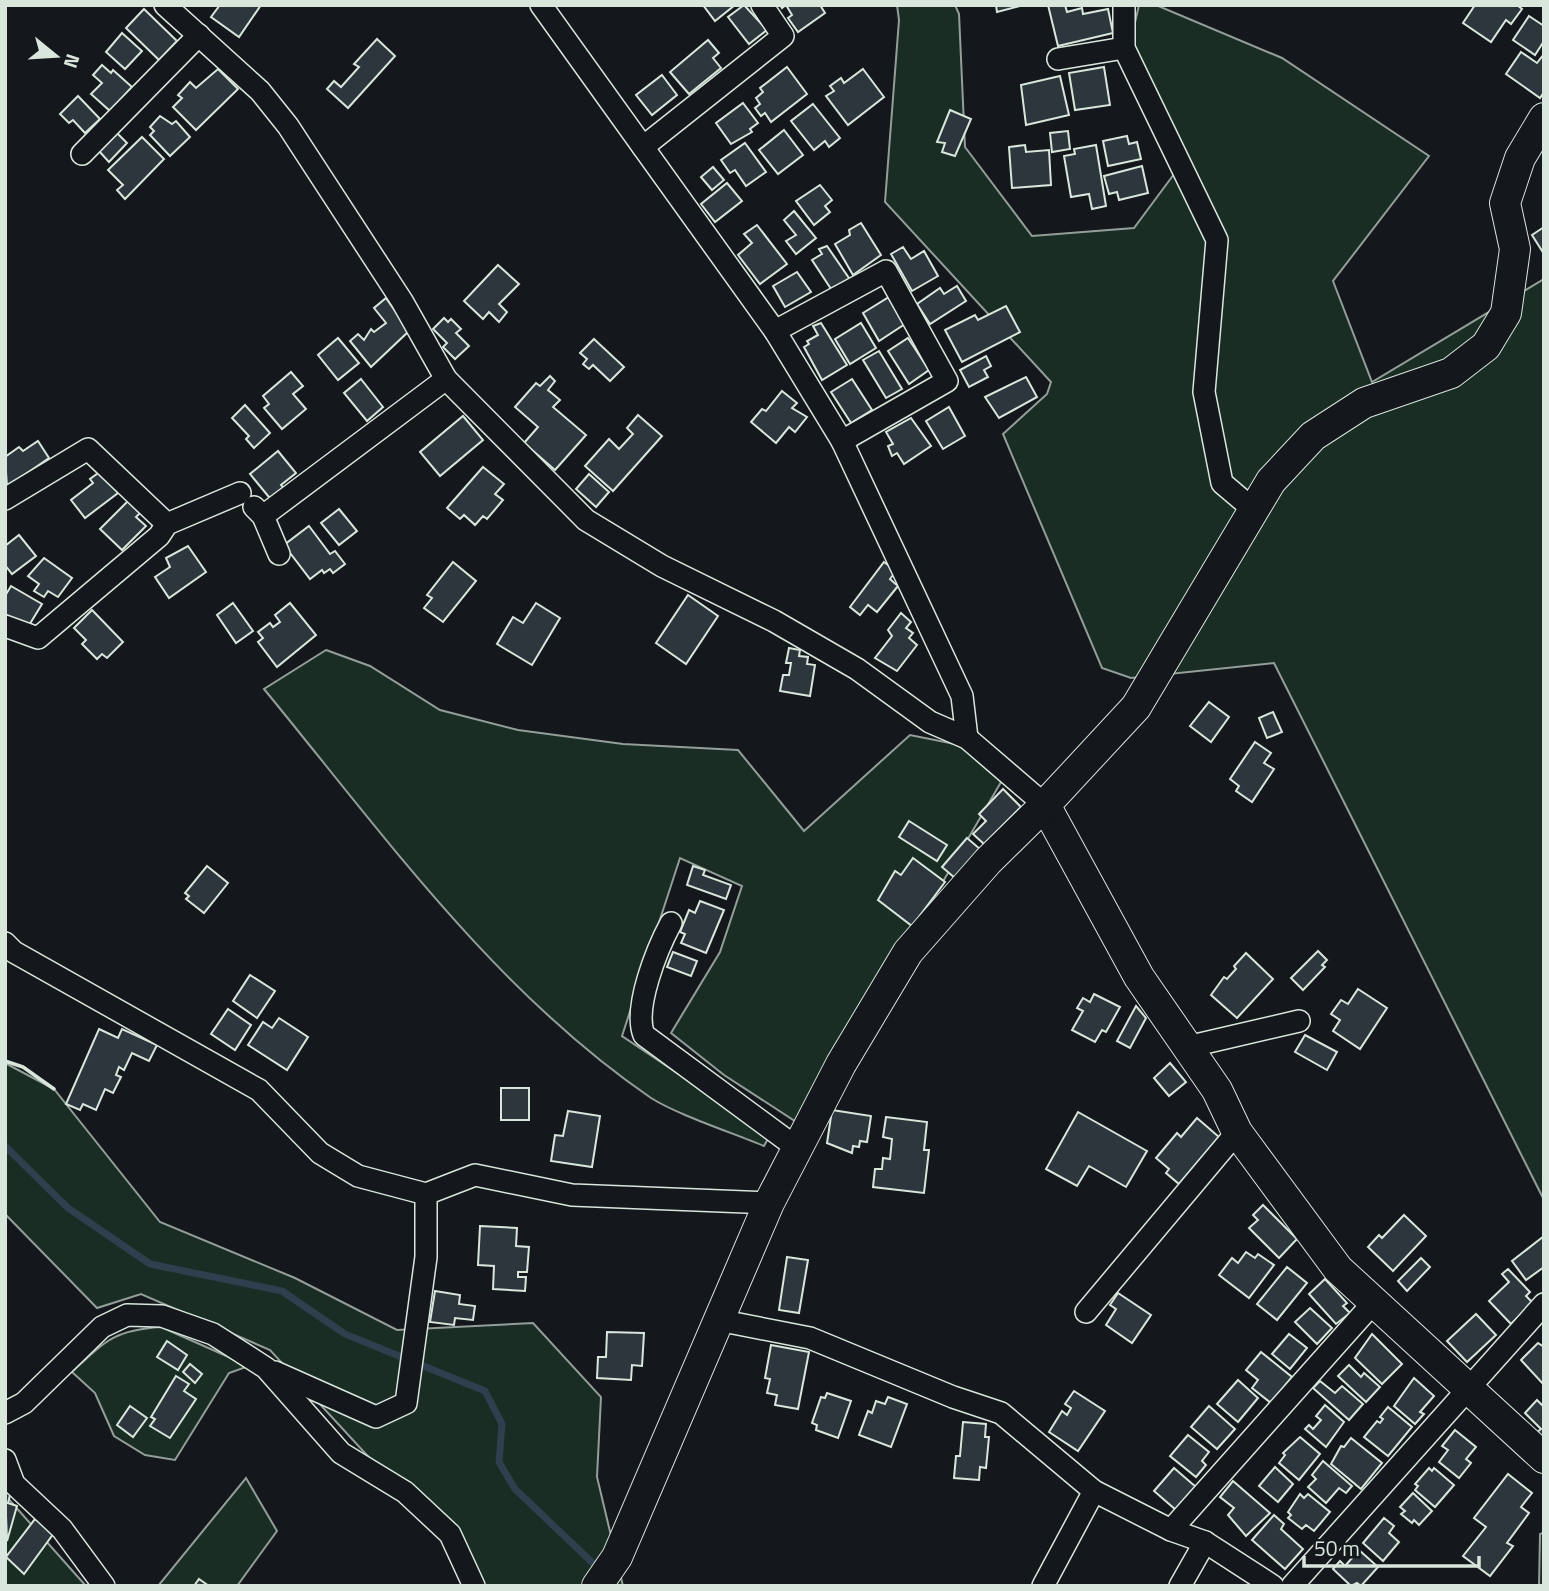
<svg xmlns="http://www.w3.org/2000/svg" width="1549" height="1591" viewBox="0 0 1549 1591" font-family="'Titillium Web',sans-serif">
<rect width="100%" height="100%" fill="#14181c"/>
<!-- green -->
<g fill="#1a2d24" stroke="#939e99" stroke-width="2">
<polygon points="897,5 955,5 959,14 965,147 1032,236 1134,228 1183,162 1129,49 1139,5 1156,5 1282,58 1429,156 1333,281 1372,382 1544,279 1544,1200 1274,663 1131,678 1102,668 1003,434 1047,394 1051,382 885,202 899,20"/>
<path d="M326 650 370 666 440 710 518 730 623 744 738 750 804 831 910 735 965 746 1004 777 801 1125 724 1075 671 1033 720 952 742 886 680 858 622 1036 770 1135 764 1146C733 1133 678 1115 651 1098 495 991 383 834 264 689Z"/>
<polygon points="5,1063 54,1089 160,1222 295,1278 397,1330 533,1323 601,1397 597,1477 623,1586 480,1586 449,1519 376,1465 270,1350 141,1294 97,1308 5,1214"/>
<path d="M161 1327 249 1366 229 1373 175 1460 145 1455 114 1436 95 1393 72 1372C105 1341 114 1330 161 1327Z"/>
<polygon points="246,1478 277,1531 237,1586 158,1586"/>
<polygon points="5,1495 86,1586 5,1586"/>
<polygon points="1544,1532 1544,1586 1539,1586 1540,1534"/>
</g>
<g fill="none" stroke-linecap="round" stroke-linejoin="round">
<!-- stream -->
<polyline stroke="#2f3f4d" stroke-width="7" points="5,1146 68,1208 150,1264 282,1291 345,1334 485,1391 502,1424 499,1462 515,1489 599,1569"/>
</g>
<!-- building -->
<g fill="#2c363c" stroke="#d8e6dc" stroke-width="2">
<polygon points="220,5 261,5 239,37 211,17"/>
<polygon points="703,5 735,5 715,21"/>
<polygon points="744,5 767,30 749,44 728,17"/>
<polygon points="780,5 820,5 825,13 798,32 788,18 792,15 786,5 782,8"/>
<polygon points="996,5 1024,5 997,12"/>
<polygon points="1048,5 1065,5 1067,12 1082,8 1083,14 1108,9 1113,33 1058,46"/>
<polygon points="1475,5 1517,5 1522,9 1511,24 1506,20 1491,42 1463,23"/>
<polygon points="144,9 177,41 159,60 126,28"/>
<polygon points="1529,16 1544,26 1544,41 1535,55 1513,40"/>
<polygon points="122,33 142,51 125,69 106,52"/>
<polygon points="377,39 395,56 348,108 327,89 334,81 341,87 359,67 354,64"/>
<polygon points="708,40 719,53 713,58 721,68 689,94 670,72"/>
<polygon points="1521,52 1537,63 1544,54 1544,92 1540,98 1506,74"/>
<polygon points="102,65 111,73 113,70 132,87 110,111 91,94 102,83 93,75"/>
<polygon points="787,67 807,94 771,122 765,113 761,116 755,108 760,104 756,98 763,92 760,88"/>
<polygon points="1104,67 1110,105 1075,110 1069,73"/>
<polygon points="218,69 238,89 196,130 173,107 182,98 178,95 190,82 196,88"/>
<polygon points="863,69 884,97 848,125 826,96 834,91 830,86 841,78 844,83"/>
<polygon points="662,75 677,95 652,115 636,95"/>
<polygon points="1060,76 1069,115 1026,125 1021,85"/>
<polygon points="78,96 100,119 85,133 73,120 69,123 60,114"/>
<polygon points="743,103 758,123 750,129 752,132 731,144 716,123"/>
<polygon points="813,104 840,138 829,147 825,141 814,150 791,121"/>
<polygon points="950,110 971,119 955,156 942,152 945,143 937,142"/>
<polygon points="160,116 172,124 176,121 190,137 170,156 150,135 154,131 150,127"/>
<polygon points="784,130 803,155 778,174 759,150"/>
<polygon points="1068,131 1070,149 1052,152 1050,133"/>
<polygon points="116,132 127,143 109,162 98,150"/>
<polygon points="1127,136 1129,144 1137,142 1141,159 1108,166 1103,141"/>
<polygon points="142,137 164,159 125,199 117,190 123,185 108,170"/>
<polygon points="745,143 766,172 746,186 735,170 730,173 721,160"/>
<polygon points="1025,145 1026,152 1049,150 1051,185 1012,188 1009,147"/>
<polygon points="1096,145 1106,206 1092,209 1089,194 1071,197 1064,156 1075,154 1074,149"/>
<polygon points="1142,166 1148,193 1119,200 1117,192 1109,194 1104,176"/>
<polygon points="713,167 724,180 712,190 701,177"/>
<polygon points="727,183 742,201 715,222 701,204"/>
<polygon points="820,185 832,200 825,206 830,212 814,225 796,201"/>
<polygon points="794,211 816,238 796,254 786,241 796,235 784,220"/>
<polygon points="861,223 881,255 853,275 835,244 850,235 849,230"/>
<polygon points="757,225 787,264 760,284 738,255 752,243 744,234"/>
<polygon points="1544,227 1544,254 1532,235"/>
<polygon points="827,246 851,281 833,292 812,260 822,254 819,249"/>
<polygon points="903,247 911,259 924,251 938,276 912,291 891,254"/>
<polygon points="498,265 519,284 499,304 507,312 499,322 489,312 483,319 464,301"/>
<polygon points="797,272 811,292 785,307 773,286"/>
<polygon points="957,286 966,301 930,324 917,304 940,288 944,294"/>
<polygon points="889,297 905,324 879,341 863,313"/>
<polygon points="386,298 409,331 371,367 350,341 358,334 364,340 371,329 374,332 386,323 374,308"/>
<polygon points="1006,306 1020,332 962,362 945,330 975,315 978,320"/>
<polygon points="444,318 448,322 451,319 461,329 456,333 469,346 455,359 443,347 447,343 433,329"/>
<polygon points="821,323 847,365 822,380 804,347 809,344 807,341 818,335 813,326"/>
<polygon points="861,323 876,348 850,364 835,339"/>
<polygon points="338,338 359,363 338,380 318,355"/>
<polygon points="908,338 929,370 909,384 888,351"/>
<polygon points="594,339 624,367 610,381 593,365 589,369 583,364 587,359 580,353"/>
<polygon points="879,351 902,389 886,398 863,360"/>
<polygon points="986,356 991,366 984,370 988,377 969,387 960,370"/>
<polygon points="291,372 303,386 293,394 306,409 282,429 264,408 269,404 263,396"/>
<polygon points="550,376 555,381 548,390 560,400 553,407 586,435 555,470 524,443 538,427 515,407 536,383 540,386"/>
<polygon points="1026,377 1037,397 999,418 985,397"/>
<polygon points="361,379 383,407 367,421 344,393"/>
<polygon points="852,379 872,410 851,423 831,392"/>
<polygon points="782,391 797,403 792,408 807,417 795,432 789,427 776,443 751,422 762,409 766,411"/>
<polygon points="245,405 270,433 254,448 246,439 249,436 232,418"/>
<polygon points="949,407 965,436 943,449 926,421"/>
<polygon points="638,415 662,436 613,491 585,466 609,439 619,449 633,434 627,428"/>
<polygon points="463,416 483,440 440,476 420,452"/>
<polygon points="911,418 931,446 904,464 897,453 892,456 888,446 893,444 886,432"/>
<polygon points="38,441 49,458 7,487 5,457 19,447 23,451"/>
<polygon points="278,451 296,473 281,485 286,491 273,502 250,474"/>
<polygon points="483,467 504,484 495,494 503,500 487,519 483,516 475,525 464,515 460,519 447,508"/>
<polygon points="101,471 118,493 85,518 71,500 93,483 90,479"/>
<polygon points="589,474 609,492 596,507 576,489"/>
<polygon points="128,501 140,513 136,517 146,526 122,550 100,529"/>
<polygon points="339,509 357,531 339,545 321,523"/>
<polygon points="309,526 330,554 335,551 345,564 333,573 330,569 324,573 322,570 310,579 284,545"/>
<polygon points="19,535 36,556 12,574 5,565 5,546"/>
<polygon points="188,546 206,572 169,598 155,577 170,567 166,558"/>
<polygon points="44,558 72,578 58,597 48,591 44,597 34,591 39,584 28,576"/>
<polygon points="453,562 476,581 443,622 424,608 432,598 427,595"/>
<polygon points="884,562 896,571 890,579 898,586 877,612 868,605 860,615 850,607"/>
<polygon points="11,586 42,604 28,627 5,614 5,596"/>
<polygon points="688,595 718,616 686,664 656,643"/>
<polygon points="233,603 253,631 236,643 217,615"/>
<polygon points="290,603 316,635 277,667 258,642 263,638 258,632 270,623 273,627 280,622 275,615"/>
<polygon points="536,603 560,618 532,665 497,644 513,617 523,623"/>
<polygon points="92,610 123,642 107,658 102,654 97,659 82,644 86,640 74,628"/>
<polygon points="901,613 911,622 906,628 913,633 909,638 917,645 897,671 875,658 892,636 888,630"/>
<polygon points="789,648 800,650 799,656 808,657 807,664 815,665 810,696 780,691 783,675 789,675 791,663 786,663"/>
<polygon points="1209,702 1229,717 1211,742 1190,726"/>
<polygon points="1273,712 1282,732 1267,738 1259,718"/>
<polygon points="1255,742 1271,753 1264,763 1274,769 1252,802 1236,791 1239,786 1230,779"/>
<polygon points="1003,789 1021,807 984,844 973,834 986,821 979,814"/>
<polygon points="909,821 947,845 937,861 899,837"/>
<polygon points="967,838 980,849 955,878 942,867"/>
<polygon points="913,858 945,882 912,926 878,900 895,871 901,875"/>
<polygon points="207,866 228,883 204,913 186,899 189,896 185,893"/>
<polygon points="693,866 705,870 703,875 731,885 726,899 687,885"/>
<polygon points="700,901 724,910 706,953 681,943 685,934 680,932 689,910 695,913"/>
<polygon points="1318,951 1327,960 1322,965 1325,967 1303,990 1291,978"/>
<polygon points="673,952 697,961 691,976 667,967"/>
<polygon points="1246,953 1273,979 1237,1018 1211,995 1224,977 1227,979 1236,969 1234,966"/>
<polygon points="250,975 275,991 257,1018 233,1001"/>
<polygon points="1358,989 1387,1008 1360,1049 1333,1031 1340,1020 1331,1014 1341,1000 1348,1004"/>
<polygon points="1094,994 1120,1007 1106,1032 1102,1030 1095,1042 1072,1030 1083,1011 1077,1008 1083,998 1090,1002"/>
<polygon points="1136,1006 1146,1018 1130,1048 1117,1041"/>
<polygon points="228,1009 251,1025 235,1050 211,1034"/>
<polygon points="279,1018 308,1037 287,1070 248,1045 263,1022 272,1028"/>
<polygon points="99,1029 118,1038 122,1029 157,1045 149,1061 132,1053 124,1070 119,1067 116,1075 121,1077 113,1093 105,1089 96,1110 83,1104 80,1110 66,1104"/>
<polygon points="1305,1035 1337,1052 1327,1070 1295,1052"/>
<polygon points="1170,1063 1186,1082 1169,1096 1154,1078"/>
<rect x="501" y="1088" width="28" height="32"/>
<polygon points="832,1110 871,1116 867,1142 860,1141 859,1147 853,1146 852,1153 827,1143"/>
<polygon points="568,1111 600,1116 592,1167 551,1161 555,1135 563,1136"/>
<polygon points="1078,1112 1147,1151 1126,1187 1089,1166 1077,1186 1046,1169"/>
<polygon points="886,1117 927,1122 924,1150 929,1150 924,1193 873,1187 875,1169 882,1169 883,1158 890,1159 892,1139 883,1137"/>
<polygon points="1197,1118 1219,1137 1179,1184 1166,1173 1169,1169 1156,1158 1177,1133 1181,1137"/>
<polygon points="1263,1205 1297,1239 1279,1258 1249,1228 1258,1220 1253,1215"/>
<polygon points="1404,1215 1426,1236 1393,1271 1368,1247 1379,1235 1382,1238"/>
<polygon points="480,1226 517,1228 516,1246 529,1247 527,1272 518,1272 518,1277 526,1277 525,1291 493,1289 494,1266 478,1265"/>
<polygon points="1544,1236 1544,1267 1526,1280 1512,1261"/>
<polygon points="1246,1252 1255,1258 1258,1254 1274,1265 1249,1298 1219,1275 1232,1258 1238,1263"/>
<polygon points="787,1257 808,1260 799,1313 779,1310"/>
<polygon points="1421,1258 1430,1267 1407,1291 1398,1281"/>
<polygon points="1287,1267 1307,1283 1277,1320 1257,1304"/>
<polygon points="1508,1269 1530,1292 1526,1296 1533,1303 1511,1324 1489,1301 1509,1282 1502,1274"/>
<polygon points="1325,1279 1347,1303 1343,1306 1350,1313 1336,1324 1309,1294"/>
<polygon points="435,1291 460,1295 459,1304 475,1306 473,1320 455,1318 454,1325 430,1322"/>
<polygon points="1118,1293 1151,1315 1132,1343 1106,1325 1116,1309 1110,1305"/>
<polygon points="1310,1308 1332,1328 1317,1344 1295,1322"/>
<polygon points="1476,1314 1496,1335 1467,1362 1447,1341"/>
<polygon points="607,1332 644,1333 642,1366 632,1365 631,1380 597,1378 598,1357 606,1357"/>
<polygon points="1289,1334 1307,1348 1290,1369 1272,1354"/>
<polygon points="1372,1334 1402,1364 1382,1384 1355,1358"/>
<polygon points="167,1341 187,1355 178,1370 157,1357"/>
<polygon points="1538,1343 1544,1347 1544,1385 1521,1360"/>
<polygon points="771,1345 809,1352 798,1409 775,1405 777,1395 767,1393 770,1379 765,1378"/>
<polygon points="1261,1352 1292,1377 1271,1403 1252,1388 1258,1380 1246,1370"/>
<polygon points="190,1364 202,1374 195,1383 183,1372"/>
<polygon points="1349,1365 1361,1377 1364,1373 1380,1387 1366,1402 1338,1376"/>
<polygon points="176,1376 189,1384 184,1391 196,1399 170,1438 150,1426 155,1419 151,1417"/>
<polygon points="1414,1378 1434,1396 1420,1412 1424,1414 1415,1424 1394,1406"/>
<polygon points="1238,1380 1258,1398 1238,1422 1217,1404"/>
<polygon points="1320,1381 1335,1393 1342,1386 1363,1404 1349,1420 1313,1388"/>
<polygon points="1074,1391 1105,1411 1078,1451 1049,1432 1062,1411 1067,1415 1071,1408 1065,1404"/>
<polygon points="827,1393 851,1401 838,1438 816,1430 817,1425 812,1423 821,1397 825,1398"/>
<polygon points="888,1397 907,1404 891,1447 859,1435 868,1411 872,1413 876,1401 885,1404"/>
<polygon points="1537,1400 1544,1407 1544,1441 1536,1433 1541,1429 1525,1413"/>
<polygon points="1325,1405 1344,1422 1326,1447 1305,1429 1309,1425 1313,1429 1321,1420 1316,1416"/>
<polygon points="130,1406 147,1418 133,1437 117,1425"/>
<polygon points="1209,1406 1235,1429 1217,1449 1191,1427"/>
<polygon points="1388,1407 1412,1427 1388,1456 1364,1437 1377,1421 1380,1423 1383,1419 1380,1417"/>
<polygon points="963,1422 986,1424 985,1437 989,1437 986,1468 980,1467 979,1480 954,1478 956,1456 960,1456"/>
<polygon points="1455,1430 1476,1447 1466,1459 1471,1463 1459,1478 1439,1462 1448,1450 1442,1446"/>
<polygon points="1188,1435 1209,1452 1202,1461 1206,1465 1196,1477 1170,1456"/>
<polygon points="1300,1437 1320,1454 1299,1480 1279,1463 1285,1455 1283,1453"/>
<polygon points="1351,1438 1382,1463 1361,1489 1331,1464 1341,1446 1344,1447"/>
<polygon points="1323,1461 1352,1486 1346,1493 1339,1488 1326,1503 1308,1487 1316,1479 1312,1475"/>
<polygon points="1275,1467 1293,1484 1278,1502 1259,1486"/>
<polygon points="1174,1468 1196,1487 1176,1510 1154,1491"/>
<polygon points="1429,1468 1432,1471 1434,1468 1454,1485 1435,1507 1415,1490 1418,1486 1415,1484"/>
<polygon points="1508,1474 1532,1493 1521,1507 1529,1513 1507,1543 1513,1546 1490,1576 1463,1556 1486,1527 1474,1518"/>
<polygon points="1233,1481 1270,1513 1246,1536 1228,1515 1234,1508 1220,1497"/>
<polygon points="5,1490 11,1491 8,1503 17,1506 7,1541"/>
<polygon points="1413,1493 1432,1511 1419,1525 1414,1520 1412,1523 1401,1514 1405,1511 1400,1507"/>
<polygon points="1300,1494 1304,1498 1308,1494 1330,1512 1314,1531 1306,1525 1302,1529 1288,1518 1291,1515 1288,1512"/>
<polygon points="1274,1515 1284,1524 1281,1529 1303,1549 1285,1569 1252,1540"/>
<polygon points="1384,1518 1394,1526 1389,1533 1399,1542 1383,1561 1363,1543"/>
<polygon points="35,1519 54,1533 24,1574 6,1557"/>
<polygon points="1359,1550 1378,1567 1361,1586 1357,1583 1351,1586 1333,1569 1340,1561 1345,1566"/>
<polygon points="199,1579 209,1586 194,1586"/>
</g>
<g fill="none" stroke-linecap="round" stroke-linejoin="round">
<!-- street casing -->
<g stroke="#d8e6dc" stroke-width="24">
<g id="street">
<polyline points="165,5 260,91 288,126 402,301 446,379 586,520 662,566 774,621 857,669 930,722 967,738 1045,805"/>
<polyline points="541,5 775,331 842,441 962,696 967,738"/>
<polyline points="1124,5 1124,48 1217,240 1204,392 1222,483 1255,511"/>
<polyline points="1058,59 1124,48"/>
<polyline points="643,147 783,36 762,5"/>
<polyline points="82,154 199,35"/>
<polyline points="775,331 886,271 947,381 842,441"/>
<polyline points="5,499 88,449 167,524"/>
<polyline points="254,507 263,516 279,554"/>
<polyline points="263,516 446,379"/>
<polyline points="5,626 38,638 159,536 167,524 240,493"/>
<path d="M671 923C657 949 633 1008 644 1035L797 1148"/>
<polyline points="5,943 14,952 259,1090 320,1153 358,1176 426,1194 475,1175 572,1195 769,1203"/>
<polyline points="1187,1047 1299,1021"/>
<polyline points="1086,1312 1237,1132"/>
<polyline points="718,1320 810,1338 953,1397 1001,1413 1094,1491 1171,1530"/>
<polyline points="275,1372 376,1417 406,1403 426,1257 426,1194"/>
<polyline points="5,1413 24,1403 102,1327 127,1315 162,1316 213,1334 266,1368 341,1453 405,1492 450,1534 474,1586"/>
<polyline points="5,1460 14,1484 62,1529 104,1586"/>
<polyline points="1043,1586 1094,1491"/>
<polyline points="1180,1586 1205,1542"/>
<polyline points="1273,1586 1205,1542 1171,1530 1374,1302"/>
<polyline points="1292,1586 1544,1304"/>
</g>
</g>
<!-- secondary casing -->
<g stroke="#d8e6dc" stroke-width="32">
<g id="secondary">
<polyline points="1045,805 1139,977 1217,1090 1237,1132 1338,1269 1544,1458"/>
<polyline points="597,1586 617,1557 769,1203 841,1064 908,952 988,861 1045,805 1136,707 1271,481 1313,436 1364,403 1451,373 1486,346 1506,313 1515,249 1505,203 1520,158 1544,118"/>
</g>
</g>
<!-- street -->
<use href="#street" stroke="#14181c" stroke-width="21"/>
<!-- secondary -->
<use href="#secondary" stroke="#14181c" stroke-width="30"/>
<!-- wall -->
<polyline stroke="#d8e6dc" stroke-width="3.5" points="5,1061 23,1067 54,1089"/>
</g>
<!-- border -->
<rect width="1549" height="1591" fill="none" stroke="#d8e6dc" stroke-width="14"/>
<!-- north arrow -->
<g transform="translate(56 56) rotate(108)" stroke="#14181c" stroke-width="5" paint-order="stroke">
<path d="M0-5L12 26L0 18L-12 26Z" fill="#d8e6dc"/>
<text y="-10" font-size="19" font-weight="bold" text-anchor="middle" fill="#d8e6dc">N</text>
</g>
<!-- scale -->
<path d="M1304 1556v10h175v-10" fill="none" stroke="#d8e6dc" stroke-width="3.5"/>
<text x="1314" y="1556" font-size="21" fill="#d8e6dc" stroke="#14181c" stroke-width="5" paint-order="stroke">50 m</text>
</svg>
